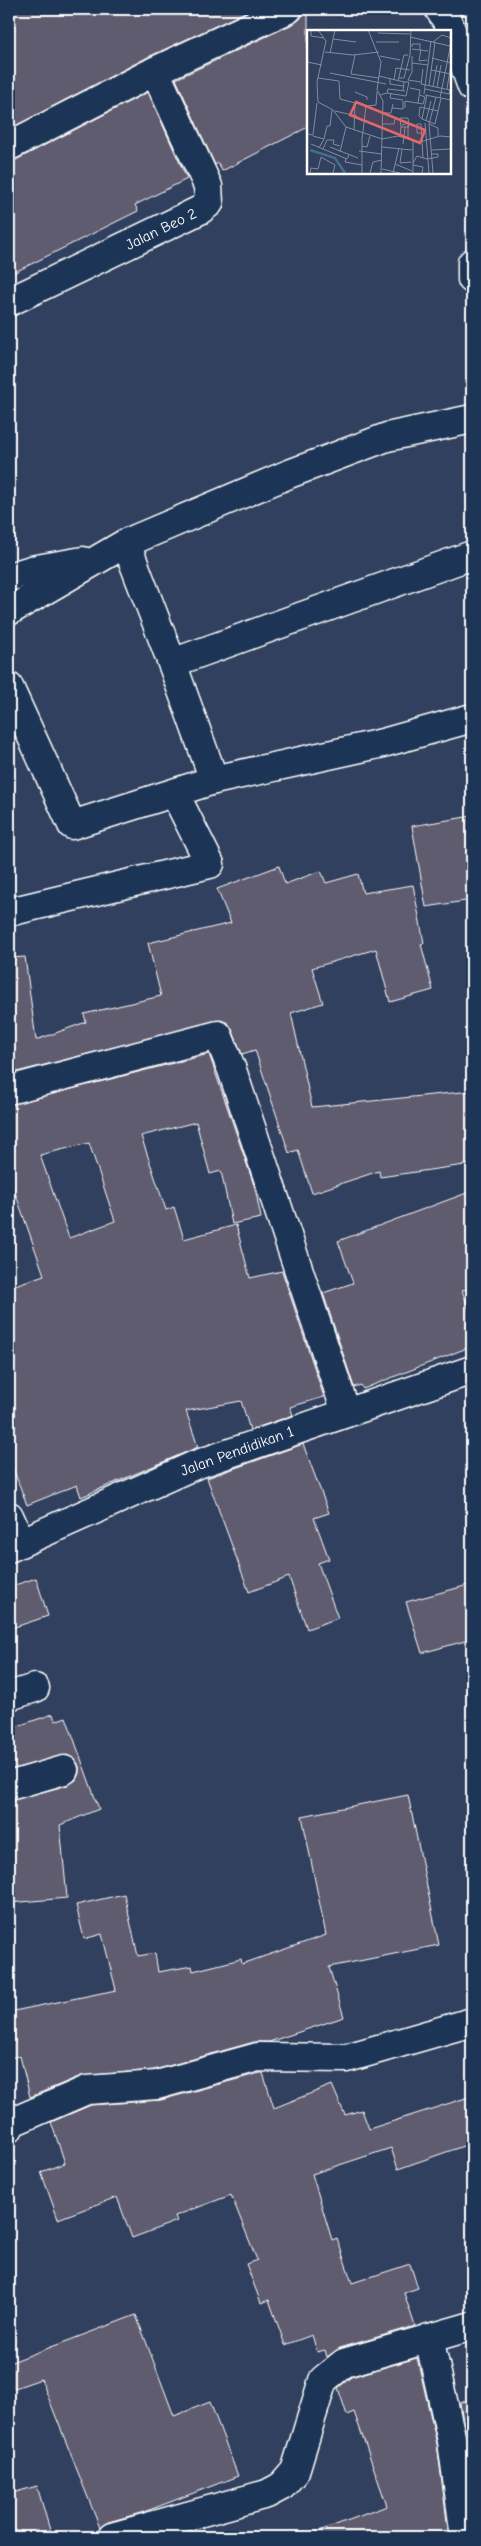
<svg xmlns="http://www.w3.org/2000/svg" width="481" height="2546" viewBox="0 0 481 2546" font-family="'Comic Neue',sans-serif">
<rect width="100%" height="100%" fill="#31405e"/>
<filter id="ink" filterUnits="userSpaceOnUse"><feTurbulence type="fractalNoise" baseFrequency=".02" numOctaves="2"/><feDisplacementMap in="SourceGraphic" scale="10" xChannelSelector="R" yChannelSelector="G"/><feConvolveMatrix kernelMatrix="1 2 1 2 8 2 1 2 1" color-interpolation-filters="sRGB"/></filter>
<g filter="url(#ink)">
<!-- building -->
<g fill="#605b70" stroke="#fff" fill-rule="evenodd">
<polygon points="9,9 252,9 148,57 9,129"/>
<polygon points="303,9 308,9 308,127 222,171 218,163 215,165 176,79 295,23 301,18"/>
<polygon points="148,92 187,179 135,205 138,211 9,275 9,162 16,160"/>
<polygon points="472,816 472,900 426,907 412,826"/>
<polygon points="279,866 285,884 321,871 326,883 358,874 363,893 413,885 424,943 421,944 433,990 390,1002 376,949 312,968 323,1003 291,1013 312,1107 472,1091 472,1164 380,1177 379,1171 312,1193 298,1150 289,1153 255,1050 242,1054 232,1029 228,1023 221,1020 9,1074 9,958 25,957 36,1040 86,1022 84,1014 161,996 148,943 231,923 217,889"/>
<path d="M209 1054 255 1188 261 1218 232 1224 221 1171 210 1174 196 1122 141 1136 166 1210 174 1207 184 1239 236 1225 250 1278 282 1271 324 1397 290 1407 293 1415 250 1430 241 1401 186 1411 198 1447 81 1497 77 1485 27 1505 9 1458V1287L44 1275 9 1175V1105ZM89 1143 115 1221 69 1238 40 1155Z"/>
<polygon points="472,1191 472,1289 462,1290 472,1318 472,1346 363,1389 361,1385 354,1387 323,1293 353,1283 338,1241"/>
<polygon points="303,1444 329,1513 314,1518 329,1559 318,1563 338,1618 307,1629 289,1577 249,1592 207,1478"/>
<polygon points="36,1578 48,1616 9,1629 9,1587"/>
<polygon points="472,1584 472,1639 422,1653 406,1602"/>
<polygon points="53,1714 55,1721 66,1717 99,1809 60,1825 67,1898 9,1903 9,1801 68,1785 76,1780 79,1773 79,1766 75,1759 67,1755 9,1770 9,1729"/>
<polygon points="408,1795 439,1945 329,1967 344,2017 269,2042 254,2042 154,2070 81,2076 30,2097 20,2056 9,2058 9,2012 116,1990 102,1934 84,1939 76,1905 124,1894 138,1956 155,1953 158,1972 192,1966 193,1971 241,1959 242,1964 326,1935 302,1816"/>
<polygon points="260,2073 263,2073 274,2108 332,2085 345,2115 362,2110 369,2129 472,2096 472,2143 398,2169 391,2148 312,2174 332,2240 337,2238 352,2283 410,2264 418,2288 404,2293 415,2326 340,2348 327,2357 325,2350 317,2352 312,2335 285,2345 269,2300 261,2303 246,2264 257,2260 231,2195 175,2216 177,2221 132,2238 117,2197 58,2219 41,2172 65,2163 51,2122 91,2105 161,2100"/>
<polygon points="136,2315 174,2416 210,2402 238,2476 144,2512 108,2522 100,2528 41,2379 9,2390 9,2363"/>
<polygon points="417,2358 437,2444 449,2537 311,2537 311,2534 387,2506 354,2412 347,2415 338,2388 351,2377"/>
<polygon points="472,2398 472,2474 460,2403"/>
<polygon points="37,2486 52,2537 13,2537 9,2521 9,2494"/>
</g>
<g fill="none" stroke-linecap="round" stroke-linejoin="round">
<!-- minor casing -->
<g stroke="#fff" stroke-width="31">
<g id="minor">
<polyline points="439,9 449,24 472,87"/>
<polyline points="9,146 155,71 288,9"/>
<polyline points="472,263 472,279"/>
<polyline points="9,302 200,210 209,203 208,186 155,71"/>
<polyline points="126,543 172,663 214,780 383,743 472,718"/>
<polyline points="9,577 31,570 83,561"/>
<polyline points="9,611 126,543 289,474 387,437 472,419"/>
<polyline points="172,663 472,555"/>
<polyline points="9,687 72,825 214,780"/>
<polyline points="9,912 210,864 175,794"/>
<polyline points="9,1090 218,1035 232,1070 346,1412"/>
<polyline points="9,1516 21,1542"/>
<polyline points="9,1548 195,1465 472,1370"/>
<polyline points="9,1696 35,1688"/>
<polyline points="9,1786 64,1770"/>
<polyline points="9,2128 10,2123 87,2090 157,2085 258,2057 347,2058 472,2022"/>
<polyline points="429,2338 452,2441 465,2537"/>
<polyline points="112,2537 267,2494 282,2486 295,2471 323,2380 344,2363 472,2326"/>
</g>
</g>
<!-- minor -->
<use href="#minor" stroke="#1d3557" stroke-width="28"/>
</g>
</g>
<g text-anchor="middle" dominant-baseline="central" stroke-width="4" stroke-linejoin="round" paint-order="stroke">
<!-- street labels -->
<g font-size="15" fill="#fff" stroke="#1d3557">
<text transform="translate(161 229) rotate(-26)">Jalan Beo 2</text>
<text transform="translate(237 1451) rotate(-20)">Jalan Pendidikan 1</text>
</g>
</g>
<!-- overview -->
<g transform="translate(307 30)">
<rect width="144" height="144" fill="#31405e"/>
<path fill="none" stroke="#456d8d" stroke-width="2.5" d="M3 120 28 128 38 143"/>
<path fill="none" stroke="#838c9e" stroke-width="1" d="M4 0V6L17 8M11 0 19 11 10 52 11 72 26 80 39 97 75 109 91 106 113 112 133 106 144 107M61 0 74 32 70 60 76 71 74 143M71 3 103 4M103 7 143 16M26 9 49 12M69 12H92M126 12 135 5 144 8M105 17V14H113V20M105 19 121 21M114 20 112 31 120 30M18 22 46 25 72 22M23 23 28 0M73 26 93 30M105 26V42L101 50 114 52M125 28 144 33M0 32 15 35M105 33 121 35M116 39 114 54 143 60M124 40 144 44M23 43 79 54M44 44 72 48M44 44 48 25M72 46 97 52M11 48 32 51 33 69 48 73 47 100M92 48H97L103 25 104 0M83 49V54L96 56M87 50 89 38 103 40M91 51 97 25H101M122 56 128 12M126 57 130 35M130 57 134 35M103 58 113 60 111 73M118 59 142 64 143 60M140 59 144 34M48 62 60 67V70M80 63 99 66 102 52H97L96 61M84 63 83 68 96 70M117 64 124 11M73 65 80 63 81 59 98 61M118 65 144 70M120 65 115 89 128 94 134 68M133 68 144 13M85 78 96 79V71M98 78V71L116 74 118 67 113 65M28 81 50 86M76 83H84L86 74M115 89 112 86 113 77 131 81M119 91 124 71M118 93 122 143M76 94H87L88 88M114 94 116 128M114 94H110V103H114M122 94 131 98V106M95 95 101 93V108M94 97 93 88H101L102 97M0 104 6 105 10 73M6 106 17 109 12 118M93 107 94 97H102M17 109 20 96H23L25 80M106 110V143M4 114 40 129 42 125M96 114 98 97M55 116 60 117 63 106M23 117 51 128M75 117 105 120M16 119 20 110H27L26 114 33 116M95 119 93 133 104 132M124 120 144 119M52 121 75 124M33 122 39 97M39 128 38 132 55 135M106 133 110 126 120 129 131 127V124H125M88 134 105 141M106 135 116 137 115 143M75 139 93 143M3 143 4 138 11 139 14 127 28 135 26 143M55 143V109L59 76 69 75 70 62M63 143 66 132 75 130M86 143 92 118M126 143 122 94 129 67"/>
<path fill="#e26868" fill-opacity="0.15" stroke="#e26868" stroke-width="2.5" d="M49 72 118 100 113 113 43 85Z"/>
<rect width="144" height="144" fill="none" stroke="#fff" stroke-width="2.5"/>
</g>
<!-- margin -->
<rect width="481" height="2546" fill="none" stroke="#1d3557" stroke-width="30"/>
<rect x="15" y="15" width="451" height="2516" fill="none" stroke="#fff" stroke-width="2" filter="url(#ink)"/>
</svg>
